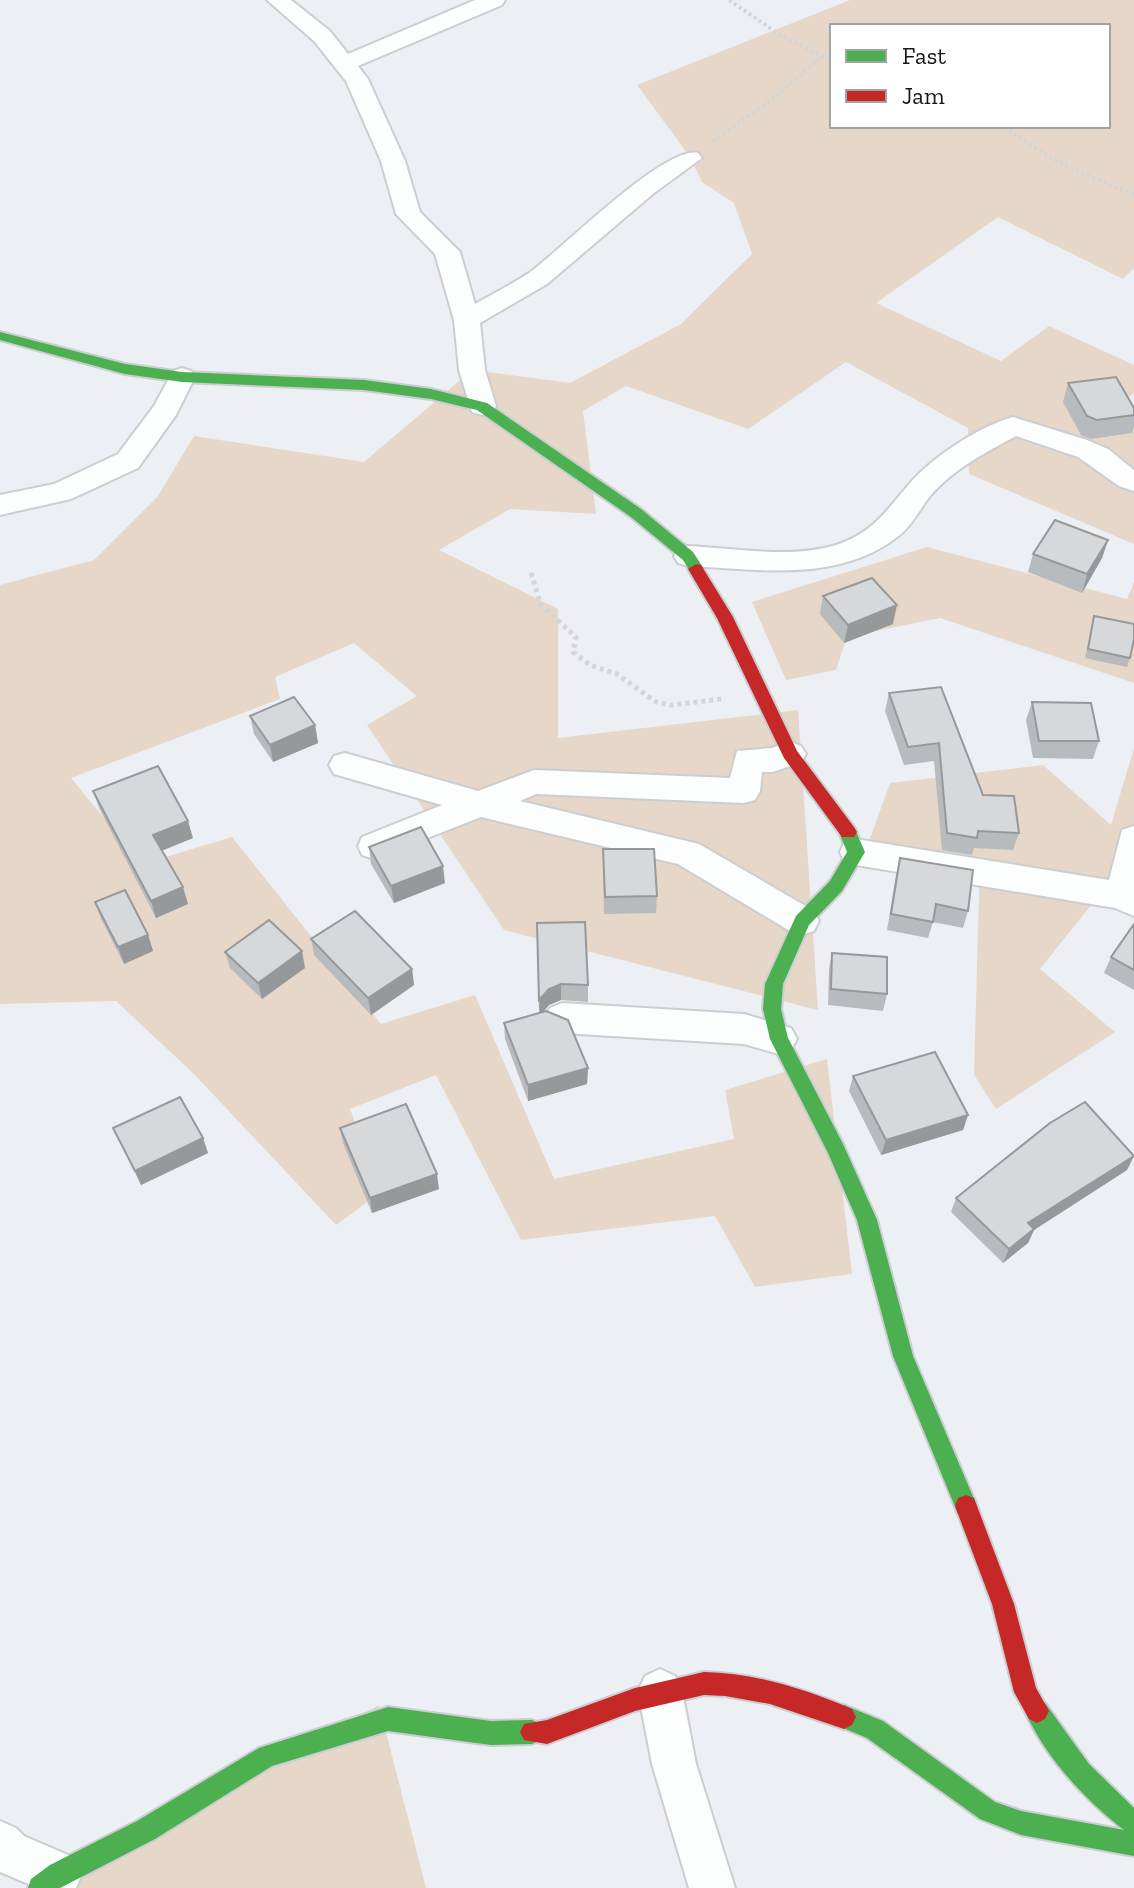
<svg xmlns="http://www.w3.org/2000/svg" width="1134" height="1888" viewBox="0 0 1134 1888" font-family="'Zilla Slab',serif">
<rect width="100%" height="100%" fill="#ecf0f4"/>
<!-- green -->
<g fill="#e6d7c8" fill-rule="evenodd">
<path d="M850 0H1134V268L1123 279 998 217 876 303 1001 361 1049 326 1134 365V394L1117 403 1134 422V544L969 474 968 428 846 362 748 429 626 386 583 411 596 514 510 509 439 550 558 609V738L798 710 818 1010 504 930 367 725 417 696 354 643 275 677 280 699 71 778 142 864 232 837 381 1024 475 995 554 1179 734 1139 725 1090 827 1059 852 1274 755 1287 715 1216 521 1240 436 1075 350 1109 381 1192 336 1225 194 1074 116 1001 0 1004V585L94 560 158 496 194 436 364 462 472 370 570 383 681 324 752 254 734 203 702 182 690 157 637 85ZM832 26H1108V126H832Z"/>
<polygon points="927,547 1127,599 1134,582 1134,683 940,618 847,637 836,670 786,680 752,602"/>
<polygon points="1134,748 1134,886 1115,875 1040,969 1115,1032 996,1109 974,1075 980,858 867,847 890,783 1043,765 1111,825"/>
<polygon points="379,1705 426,1888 46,1888"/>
</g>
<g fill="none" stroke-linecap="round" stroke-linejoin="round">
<!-- street casing -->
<g stroke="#cbced1" stroke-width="4">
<g id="street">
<path d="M267 0H291L330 31 348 54 475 0H505L502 5 358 66 368 79 405 161 420 212 460 252 475 304C493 294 512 284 529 273 561 250 665 145 698 153L702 158 654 193 547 284 480 323 485 370 496 406 492 412 482 415 472 412 459 370 454 320 435 254 396 214 381 161 346 81 314 41Z"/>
<polygon points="182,368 191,371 195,377 176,415 138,468 71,499 0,515 0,495 54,484 118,454 154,406 173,371"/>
<path d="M1013 417 1087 440 1108 449 1134 470V491L1119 486 1078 457 1016 436C985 453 955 468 931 495 921 507 913 524 901 534 841 584 759 569 688 566L678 563 674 556 678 549 688 546C735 548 791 559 836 545 873 533 886 511 910 483 934 456 978 427 1013 417Z"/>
<polygon points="790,742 801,746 806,754 801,762 773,772 762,772 760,791 755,800 744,803 536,794 520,801 699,844 814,911 819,921 814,931 802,935 790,931 678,864 481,817 374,859 362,855 358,846 362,837 442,805 334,774 329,765 334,756 345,753 478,791 534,770 730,778 737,751 772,748"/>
<polygon points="1134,826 1134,916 1115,908 856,865 844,861 840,852 844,843 856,839 1109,880 1122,830"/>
<polygon points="562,1003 744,1014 791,1028 797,1039 791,1050 779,1054 744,1044 562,1033 550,1028 545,1018 550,1008"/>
<polygon points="660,1669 675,1676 682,1691 696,1764 735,1888 689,1888 652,1764 638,1691 645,1676"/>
<polygon points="0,1821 16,1828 24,1836 75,1858 82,1874 76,1888 38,1888 0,1872"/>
</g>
</g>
<!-- fast casing -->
<g stroke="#cbced1" stroke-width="4">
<g id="fast">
<polygon points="0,332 125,364 182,372 364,380 431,389 487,403 641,509 693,552 704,569 701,573 691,573 683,560 631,517 477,410 431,399 364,390 182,382 125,374 0,340"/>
<polygon points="848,825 854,827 865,852 842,891 809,925 783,984 781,1009 788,1038 843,1144 877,1220 913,1356 977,1506 974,1514 966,1517 958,1514 893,1356 857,1220 828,1153 770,1039 763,1009 765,984 796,916 830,881 847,852 839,832"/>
<path d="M1037 1699 1045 1703 1089 1764 1134 1808V1856L1021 1835 980 1819 867 1738 836 1725 832 1717 836 1709 844 1705 883 1721 995 1802 1021 1811 1124 1830C1085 1800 1044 1756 1025 1711L1029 1703Z"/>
<polygon points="388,1707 491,1721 532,1720 540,1724 544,1732 540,1740 532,1744 491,1745 388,1731 272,1766 155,1839 60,1888 28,1888 31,1879 50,1865 137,1821 259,1748"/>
</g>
</g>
<!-- jam casing -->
<g stroke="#cbced1" stroke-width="4">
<g id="jam">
<polygon points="696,564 701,565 733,617 797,751 854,827 857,832 854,837 842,837 784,758 717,618 688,569"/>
<polygon points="966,1495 974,1498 977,1506 1014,1604 1036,1688 1049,1711 1045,1719 1037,1723 1029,1719 1014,1692 992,1604 955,1506 958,1498"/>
<path d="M704 1672C755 1673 805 1689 852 1709L856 1717 852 1725 844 1729 770 1704 725 1696 704 1695 635 1711 547 1744 524 1740 520 1732 524 1724 547 1720 635 1688Z"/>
</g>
</g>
<!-- path-far1 -->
<g stroke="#d4d6d6" stroke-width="4" stroke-dasharray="3 3" stroke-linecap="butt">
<polyline points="729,0 780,35 832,61"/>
<path d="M1005 126C1043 158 1088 177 1134 194"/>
<polyline points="713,141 771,100 822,57"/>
</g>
<!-- path -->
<polyline stroke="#d4d6d6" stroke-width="5" stroke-dasharray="4 4" stroke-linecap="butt" points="531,573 541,605 576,637 573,652 590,665 617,674 656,702 671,705 722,699"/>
<!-- street -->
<use href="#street" fill="#fcfdfd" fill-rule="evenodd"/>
<!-- fast -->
<use href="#fast" fill="#4caf50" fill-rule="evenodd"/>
<!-- jam -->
<use href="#jam" fill="#c62828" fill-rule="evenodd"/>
</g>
<!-- wall -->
<g fill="#b8bbbd">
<polygon points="1068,383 1134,415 1134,426 1132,433 1091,439 1081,435 1063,402"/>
<polygon points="1108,540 1102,558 1082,593 1028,572 1033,554"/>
<polygon points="823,596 893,624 844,643 820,614"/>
<polygon points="1094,616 1130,658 1127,667 1085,658"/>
<polygon points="941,687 983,795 1019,833 1013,850 974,848 972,855 942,850 934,761 904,765 885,711 889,693"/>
<polygon points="1032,702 1099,741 1093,759 1033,758 1026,720"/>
<polygon points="250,716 315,725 318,743 273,762 254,734"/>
<polygon points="93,791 193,838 162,851 188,904 156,918 99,808"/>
<polygon points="369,847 445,883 394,903 371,864"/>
<polygon points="603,849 657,896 656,913 604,914"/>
<polygon points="900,858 968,911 963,928 933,922 928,938 887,930 896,875"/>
<polygon points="95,902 148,935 153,951 124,964 101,919"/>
<polygon points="537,923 588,985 588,1002 561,1000 549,1005 543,1012 588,1068 587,1084 528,1101 505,1039 504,1023 539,1013"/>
<polygon points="1134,924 1134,990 1104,973 1111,957"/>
<polygon points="311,939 412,969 414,985 371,1015 314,955"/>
<polygon points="225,952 305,968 262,999 230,968"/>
<polygon points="832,953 887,994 883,1011 828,1005 829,969"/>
<polygon points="853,1076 968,1115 963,1130 881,1155 849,1091"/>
<polygon points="113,1128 203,1138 208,1153 141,1185"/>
<polygon points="340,1128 439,1189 372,1213 343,1143"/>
<polygon points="1134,1155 1127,1170 1034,1230 1028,1243 1003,1263 951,1212 956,1198"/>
</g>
<!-- shaded-wall -->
<g fill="#96989a">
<polygon points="1108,540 1102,558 1082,593 1087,574"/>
<polygon points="897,605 893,624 844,643 848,625"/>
<polygon points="315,725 318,743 273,762 270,745"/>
<polygon points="188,821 193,838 158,852 153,835"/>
<polygon points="443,866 445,883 394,903 391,886"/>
<polygon points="183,887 188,904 156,918 151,901"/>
<polygon points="148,935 153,951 124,964 118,947"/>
<polygon points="302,951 305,968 262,999 258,983"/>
<polygon points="412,969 414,985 371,1015 368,998"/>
<polygon points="561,984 561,1000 549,1005 540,1016 539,1000 549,989"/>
<polygon points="588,1068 587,1084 528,1101 528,1085"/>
<polygon points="968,1115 963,1130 881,1155 886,1140"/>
<polygon points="203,1138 208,1153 141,1185 135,1171"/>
<polygon points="1134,1156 1127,1170 1034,1230 1028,1243 1003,1263 1009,1249 1028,1223"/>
<polygon points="437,1174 439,1189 372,1213 370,1198"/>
</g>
<!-- building -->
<g fill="#d6d9dc" stroke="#96989a" stroke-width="2">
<polygon points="1116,377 1134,408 1134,415 1097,420 1087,416 1068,383"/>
<polygon points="1055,520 1108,540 1087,574 1033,554"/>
<polygon points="872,578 897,605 848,625 823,596"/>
<polygon points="1094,616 1134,624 1134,639 1130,658 1088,649"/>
<polygon points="941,687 983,795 1014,796 1019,833 978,831 977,838 947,833 939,743 908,747 889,693"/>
<polygon points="294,697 315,725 270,745 250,716"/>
<polygon points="1032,702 1091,703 1099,741 1039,741"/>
<polygon points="158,766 188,821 153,835 183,887 151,901 93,791"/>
<polygon points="421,827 443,866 391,886 369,847"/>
<polygon points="603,849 654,849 657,896 605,897"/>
<polygon points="900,858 973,870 968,911 936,904 933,922 891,914"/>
<polygon points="125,890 148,935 118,947 95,902"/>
<polygon points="355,911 412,969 368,998 311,939"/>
<polygon points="269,920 302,951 258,983 225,952"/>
<polygon points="585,922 588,985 561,984 549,989 539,1000 537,923"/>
<polygon points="1134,924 1134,970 1111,957"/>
<polygon points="832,953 887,957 887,994 831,989"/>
<polygon points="546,1011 568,1020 588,1068 528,1085 504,1023"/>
<polygon points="935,1052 968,1115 886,1140 853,1076"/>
<polygon points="180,1097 203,1138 135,1171 113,1128"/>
<polygon points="1085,1102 1134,1156 1028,1223 1034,1229 1009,1249 956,1198 1050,1123"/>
<polygon points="406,1104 437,1174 370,1198 340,1128"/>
</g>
<!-- legend -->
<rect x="830" y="24" width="280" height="104" fill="#ffffff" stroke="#a2a3a4" stroke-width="2"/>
<rect x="846" y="50" width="40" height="12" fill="#4caf50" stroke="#a2a3a4" stroke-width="2"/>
<text x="902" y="64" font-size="24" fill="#16191b">Fast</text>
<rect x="846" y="90" width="40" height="12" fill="#c62828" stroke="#a2a3a4" stroke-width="2"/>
<text x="902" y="104" font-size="24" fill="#16191b">Jam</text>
</svg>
